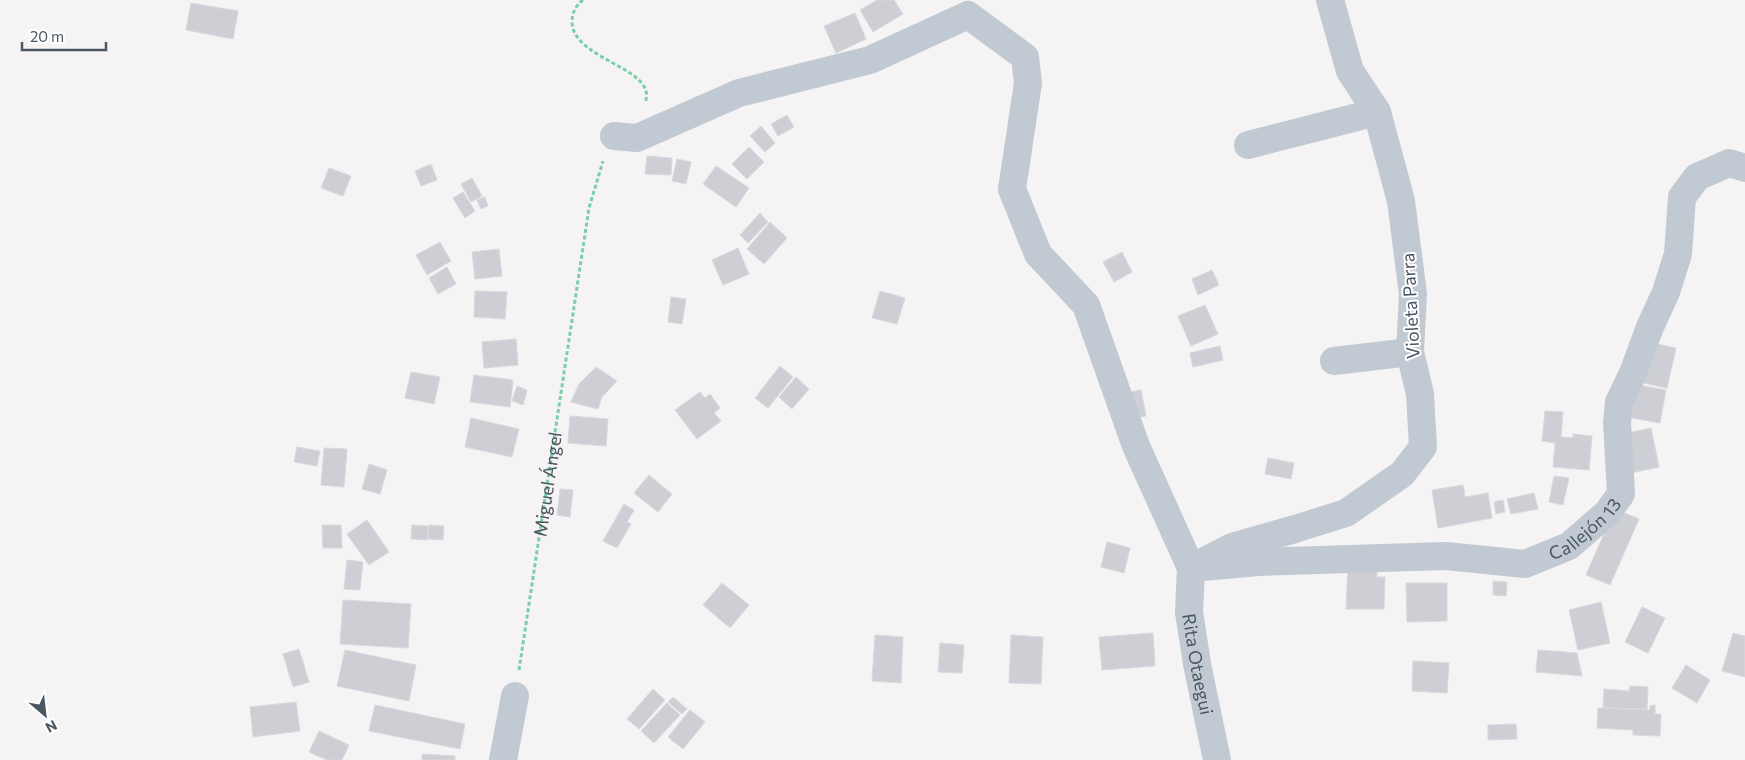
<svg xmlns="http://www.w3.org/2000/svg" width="1745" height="760" viewBox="0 0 1745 760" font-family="Commissioner,sans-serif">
<rect width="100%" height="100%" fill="#f5f3f3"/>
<!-- building -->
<g fill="#cdcfd5" stroke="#d7d9de">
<polygon points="877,0 894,0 903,14 873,32 860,10"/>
<polygon points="191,3 238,11 233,39 186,30"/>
<polygon points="855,13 866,39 836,53 824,26"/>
<polygon points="787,115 794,127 778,136 771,124"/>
<polygon points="761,126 775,143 765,152 750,136"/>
<polygon points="749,147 764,162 747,179 732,164"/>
<polygon points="647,156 672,158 671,175 645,174"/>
<polygon points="677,159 691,162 686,184 672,181"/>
<polygon points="431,164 437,180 421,186 415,171"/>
<polygon points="716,166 749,188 736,207 703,184"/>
<polygon points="329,168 351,176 343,196 321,188"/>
<polygon points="472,178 482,196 471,202 461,184"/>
<polygon points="463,192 475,211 465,218 453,198"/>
<polygon points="485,197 488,206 481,209 477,200"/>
<polygon points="760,213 768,222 748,243 740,235"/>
<polygon points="770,222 787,238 764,264 747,249"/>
<polygon points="440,242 451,261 427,275 416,255"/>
<polygon points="738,248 749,274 723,285 712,260"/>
<polygon points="499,249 502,276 475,279 472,252"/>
<polygon points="1122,252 1132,272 1114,282 1103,262"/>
<polygon points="447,267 456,284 438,294 429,278"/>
<polygon points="1212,270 1219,285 1198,295 1192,279"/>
<polygon points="475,291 507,292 505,319 474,317"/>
<polygon points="880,291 905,298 897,324 872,318"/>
<polygon points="671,297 686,299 682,324 668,322"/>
<polygon points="1205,305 1218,334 1191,346 1178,316"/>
<polygon points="516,339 518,365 484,368 482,342"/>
<polygon points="1648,342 1676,348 1667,388 1639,382"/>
<polygon points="1220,346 1223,360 1193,367 1190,353"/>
<polygon points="780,366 793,377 768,408 755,398"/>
<polygon points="596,367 617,381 602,397 598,409 571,402 579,384"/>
<polygon points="411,372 440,377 434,404 405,398"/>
<polygon points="474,375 513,380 510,407 470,402"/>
<polygon points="796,377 809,389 792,409 779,397"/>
<polygon points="1633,384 1666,390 1660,423 1627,417"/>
<polygon points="517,386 527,390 523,405 512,401"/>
<polygon points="1141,390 1146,416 1129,419 1125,393"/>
<polygon points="700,392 705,398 710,394 720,408 714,413 721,421 697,439 675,410"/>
<polygon points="1545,411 1563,412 1561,437 1573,438 1573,434 1592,436 1589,470 1553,467 1555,443 1542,441"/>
<polygon points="570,416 608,419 606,446 568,443"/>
<polygon points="471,418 519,429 512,457 465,447"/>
<polygon points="1651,428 1659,467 1631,473 1623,434"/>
<polygon points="297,447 320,451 317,466 294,462"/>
<polygon points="324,448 347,449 344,487 321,485"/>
<polygon points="1268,458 1294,463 1291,479 1265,474"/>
<polygon points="369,464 387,470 380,494 362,489"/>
<polygon points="649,475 672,494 658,512 634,493"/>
<polygon points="1554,476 1569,478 1563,505 1549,502"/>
<polygon points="1463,485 1465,497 1488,493 1492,518 1438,528 1432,490"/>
<polygon points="560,489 573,490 570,517 557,515"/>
<polygon points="1534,493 1538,509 1511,514 1507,499"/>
<polygon points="1503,500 1505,512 1496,514 1494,502"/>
<polygon points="624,504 634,510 627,522 631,524 617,548 603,541"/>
<polygon points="1615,509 1639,519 1610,585 1586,575"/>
<polygon points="367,520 389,552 369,565 347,534"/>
<polygon points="322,525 341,525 342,548 323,548"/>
<polygon points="412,525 428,526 427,540 411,539"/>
<polygon points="429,525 444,526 443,540 428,539"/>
<polygon points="1107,542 1130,548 1124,573 1101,567"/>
<polygon points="347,560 363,562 360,590 344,589"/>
<polygon points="1348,564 1377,565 1377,577 1385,577 1384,609 1346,609"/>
<polygon points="1493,581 1507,582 1506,596 1493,595"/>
<polygon points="722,583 749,605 730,628 703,605"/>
<polygon points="1406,583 1447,583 1447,621 1407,622"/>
<polygon points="343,600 411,604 408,648 340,644"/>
<polygon points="1601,602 1610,643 1578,650 1569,610"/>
<polygon points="1642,607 1665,618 1648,653 1625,642"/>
<polygon points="1153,633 1155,666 1102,670 1099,637"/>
<polygon points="1733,633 1745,636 1745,677 1722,671"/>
<polygon points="875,635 903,637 901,683 872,681"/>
<polygon points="1011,635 1043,637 1041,684 1009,683"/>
<polygon points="940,643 964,645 962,673 938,672"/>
<polygon points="299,649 309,682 293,687 283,654"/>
<polygon points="345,650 416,665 409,701 337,686"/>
<polygon points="1538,650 1577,653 1582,676 1536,672"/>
<polygon points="1413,661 1449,663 1447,693 1412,691"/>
<polygon points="1686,665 1710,680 1697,703 1672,688"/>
<polygon points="1630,686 1648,687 1647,709 1603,708 1604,689 1629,691"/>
<polygon points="653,689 665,700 639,729 627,719"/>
<polygon points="673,697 687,709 682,714 668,702"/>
<polygon points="296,702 300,731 253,737 250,707"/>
<polygon points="667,703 680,715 654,743 641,731"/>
<polygon points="375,705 465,724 460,749 369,731"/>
<polygon points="1655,705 1655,714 1661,714 1660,736 1633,735 1633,730 1597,728 1598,708 1650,710 1650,706"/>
<polygon points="690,710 705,722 683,749 668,737"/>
<polygon points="1516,724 1517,739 1488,740 1488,725"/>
<polygon points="319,731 349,745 342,760 327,760 309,752"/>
<polygon points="422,754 455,756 455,760 422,760"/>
</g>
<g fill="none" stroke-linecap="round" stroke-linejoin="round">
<!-- path -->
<g stroke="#7ad0a6" stroke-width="3" stroke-dasharray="4 2.5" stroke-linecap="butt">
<path d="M583 0C575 6 572 13 572 23 575 61 659 68 645 103"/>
<path id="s1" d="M519 670 589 208 603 161"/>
</g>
<!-- minor -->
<g stroke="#c1cad2" stroke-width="28">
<path id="s2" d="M614 136 637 138 739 93 870 60 968 15 1025 57 1028 83 1012 189 1038 254 1086 305 1136 446 1191 568 1189 612 1197 664 1217 760"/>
<polyline points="1248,145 1377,112"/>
<polyline points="1334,361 1410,352"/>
<polyline points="1205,561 1232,547 1295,529 1346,513 1402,474 1423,447 1420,394 1410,352 1413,294 1401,201 1377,112 1350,71 1330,0"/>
<path id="s3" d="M1191 568 1258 562 1446 556 1525 564 1569 546 1607 513 1621 494 1617 422 1619 402 1633 373 1650 327 1666 292 1678 254 1682 197 1697 177 1729 163 1745 168"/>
<polyline points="503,760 515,696"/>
</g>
</g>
<g text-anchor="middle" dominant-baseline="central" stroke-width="4" stroke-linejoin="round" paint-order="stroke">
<!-- street labels -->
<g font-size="18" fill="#4a5661" stroke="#fff">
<text transform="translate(1410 306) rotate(-93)">Violeta Parra</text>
<text stroke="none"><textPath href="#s1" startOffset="188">Miguel Ángel</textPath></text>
<text stroke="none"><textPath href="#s3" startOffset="405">Callejón 13</textPath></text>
<text stroke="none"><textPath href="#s2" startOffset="1102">Rita Otaegui</textPath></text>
</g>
</g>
<!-- north arrow -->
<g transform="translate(45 715) rotate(152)" stroke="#ffffff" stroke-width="4" paint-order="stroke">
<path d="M0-4L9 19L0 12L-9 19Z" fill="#4a5661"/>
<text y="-8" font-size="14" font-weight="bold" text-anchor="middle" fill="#4a5661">N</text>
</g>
<!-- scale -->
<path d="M22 42v8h84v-8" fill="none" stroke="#4a5661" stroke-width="2.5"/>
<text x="30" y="42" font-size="15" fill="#4a5661" stroke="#ffffff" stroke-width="4" paint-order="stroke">20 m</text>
</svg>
